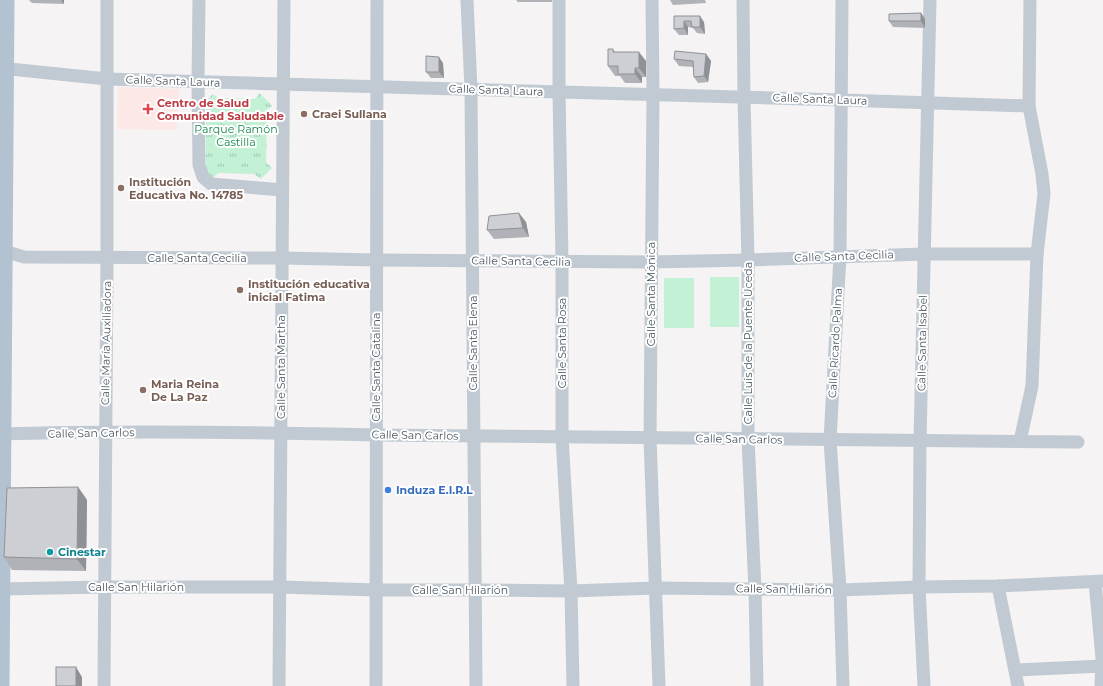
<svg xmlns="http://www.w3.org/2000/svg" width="1103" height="686" viewBox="0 0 1103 686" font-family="Montserrat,sans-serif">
<defs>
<pattern id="park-tufts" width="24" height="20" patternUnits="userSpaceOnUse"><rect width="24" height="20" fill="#c3f1d5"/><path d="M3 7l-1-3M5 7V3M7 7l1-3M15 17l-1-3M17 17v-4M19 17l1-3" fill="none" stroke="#a0c6b0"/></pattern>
</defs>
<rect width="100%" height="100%" fill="#f5f3f3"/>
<!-- medical -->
<polygon fill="#fce8e6" points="118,87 179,89 177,130 117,129"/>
<!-- green -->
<g fill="#c3f1d5">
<rect x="710" y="277" width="29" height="50"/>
<rect x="664" y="278" width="30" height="50"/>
</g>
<!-- park -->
<polygon fill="url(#park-tufts)" points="260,93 272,106 267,110 266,162 272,168 261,179 254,174 218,173 213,178 202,169 206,164 206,109 202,104 213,94 218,98 255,99"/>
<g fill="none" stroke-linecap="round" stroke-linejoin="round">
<!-- minor -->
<g stroke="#c1cad2" stroke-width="13">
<polyline points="199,0 198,82 199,165 203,177 211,184 282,190"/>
<polyline points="467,0 471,90 476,686"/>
<polyline points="559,0 559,92 562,262 562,437 571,591 573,686"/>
<polyline points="652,0 653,95 650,438 659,686"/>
<polyline points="743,0 744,98 748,260 748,439 755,589 757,686"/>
<polyline points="842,0 840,256 830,440 840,590 843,686"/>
<polyline points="0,68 107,79 842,100 1029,106"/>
<polyline points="4,251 24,257 282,258 376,260 651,262 748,260 924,254 1037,254"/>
<path d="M0 434C125 430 251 432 376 435L1078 442"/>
<polyline points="1020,441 1032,386 1037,254 1044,194 1042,174 1029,106 1030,0"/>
<polyline points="1095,582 1102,658 1101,686"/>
<polyline points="998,586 1018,686"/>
<polyline points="0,589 105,587 280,587 376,590 475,590 571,591 655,588 840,590 919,587 998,586 1103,581"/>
<polyline points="1015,670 1103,666"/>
<polyline points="104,686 107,258 107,0"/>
<polyline points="279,686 284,0"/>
<polyline points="376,686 377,0"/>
<polyline points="924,686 919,587 920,441 930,0"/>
</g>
<!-- major -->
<polyline stroke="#b3c2d1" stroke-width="17" points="1,686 6,0"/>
</g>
<!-- wall -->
<g fill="#b0b2b7">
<polygon points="29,0 64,0 64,4 32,3"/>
<polygon points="516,0 552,0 552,2 518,2"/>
<polygon points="670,0 705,0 706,3 673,5"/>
<polygon points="921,13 925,19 925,28 893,27 889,21"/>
<polygon points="674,16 704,22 705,34 697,33 693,28 688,27 688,35 679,35 674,29"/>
<polygon points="613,49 615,52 646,61 646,77 642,77 642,83 625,83 620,76 615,76 608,66"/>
<polygon points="706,54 711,61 708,82 698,83 694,77 693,67 679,66 674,59"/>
<polygon points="443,63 444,78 431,78 426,72"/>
<polygon points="526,222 529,237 494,239 487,230"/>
<polygon points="78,487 87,500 86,571 12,570 4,557"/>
</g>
<!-- shaded-wall -->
<g fill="#909195">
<polygon points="61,0 64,0 64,4"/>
<polygon points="921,13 925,19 925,28 921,21"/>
<polygon points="700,16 704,22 705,34 700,27"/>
<polygon points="684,21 688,27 688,35 684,28"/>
<polygon points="639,52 646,61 646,77 639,68"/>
<polygon points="706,54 711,61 708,82 704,76"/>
<polygon points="439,57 443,63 444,78 439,72"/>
<polygon points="635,68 642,77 642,83 635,74"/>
<polygon points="519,213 526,222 529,237 523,228"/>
<polygon points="78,487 87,500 86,571 77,559"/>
<polygon points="76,667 82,677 82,686 76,686"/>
</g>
<!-- building -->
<g fill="#cdcfd5" stroke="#909195">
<polygon points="921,13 921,21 889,21 889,14"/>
<polygon points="674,16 700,16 700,27 692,27 691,21 684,21 684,28 674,29"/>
<polygon points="608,49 613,49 613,52 639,52 639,68 635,68 635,74 618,74 618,66 608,66"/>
<polygon points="675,51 706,54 704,76 694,77 693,61 674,59"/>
<polygon points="426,56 439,57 439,72 426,72"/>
<polygon points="519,213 523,228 487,230 489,216"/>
<polygon points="78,487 77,559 4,557 7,488"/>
<rect x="56" y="667" width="20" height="19"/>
</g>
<!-- markers -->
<path fill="#e0444e" stroke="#fff" stroke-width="1.5" d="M146 103h4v4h4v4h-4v4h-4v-4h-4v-4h4z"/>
<g fill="#8d6e63" stroke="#fff" stroke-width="1.5">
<circle cx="304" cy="114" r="4"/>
<circle cx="121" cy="188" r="4"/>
<circle cx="240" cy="290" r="4"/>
<circle cx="143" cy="390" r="4"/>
</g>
<circle fill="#3f7fe0" stroke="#fff" stroke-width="1.5" cx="388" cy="490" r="4"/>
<circle fill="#0f9aa8" stroke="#fff" stroke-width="1.5" cx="50" cy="552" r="4"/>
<g text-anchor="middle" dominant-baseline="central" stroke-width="4" stroke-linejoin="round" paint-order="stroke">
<!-- street labels -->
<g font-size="11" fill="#4a5661" stroke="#fff">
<text transform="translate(173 81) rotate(2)">Calle Santa Laura</text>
<text transform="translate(496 90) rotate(2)">Calle Santa Laura</text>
<text transform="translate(820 99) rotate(2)">Calle Santa Laura</text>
<text transform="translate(844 256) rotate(-2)">Calle Santa Cecilia</text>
<text x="197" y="258">Calle Santa Cecilia</text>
<text transform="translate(521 261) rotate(1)">Calle Santa Cecilia</text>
<text transform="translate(651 294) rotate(-90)">Calle Santa Mónica</text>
<text transform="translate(106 343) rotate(-89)">Calle María Auxiliadora</text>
<text transform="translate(473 343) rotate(-90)">Calle Santa Elena</text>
<text transform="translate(562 343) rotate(-90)">Calle Santa Rosa</text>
<text transform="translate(748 343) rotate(-90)">Calle Luis de la Puente Uceda</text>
<text transform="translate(835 343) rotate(-87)">Calle Ricardo Palma</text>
<text transform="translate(922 343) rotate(-89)">Calle Santa Isabel</text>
<text transform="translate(281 367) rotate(-90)">Calle Santa Martha</text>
<text transform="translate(376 367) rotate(-90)">Calle Santa Catalina</text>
<text transform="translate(91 433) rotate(-1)">Calle San Carlos</text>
<text transform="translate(415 435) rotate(1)">Calle San Carlos</text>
<text transform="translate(739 439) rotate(1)">Calle San Carlos</text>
<text x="136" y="587">Calle San Hilarión</text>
<text transform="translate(784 589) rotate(1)">Calle San Hilarión</text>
<text x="460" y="590">Calle San Hilarión</text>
</g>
<!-- health labels -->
<g font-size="11" font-weight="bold" fill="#be3a42" stroke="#fff" text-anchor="start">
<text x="157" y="103">Centro de Salud<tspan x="157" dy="13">Comunidad Saludable</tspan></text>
</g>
<!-- education labels -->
<g font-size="11" font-weight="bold" fill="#785e54" stroke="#fff" text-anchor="start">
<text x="312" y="114">Craei Sullana</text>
<text x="129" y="182">Institución<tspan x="129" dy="13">Educativa No. 14785</tspan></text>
<text x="248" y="284">Institución educativa<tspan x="248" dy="13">inicial Fatima</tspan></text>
<text x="151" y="384">Maria Reina<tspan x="151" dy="13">De La Paz</tspan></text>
</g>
<!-- park labels -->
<g font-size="11" fill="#17864f" stroke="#fff">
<text x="236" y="129">Parque Ramón<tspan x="236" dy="13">Castilla</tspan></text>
</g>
<!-- shop labels -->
<g font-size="11" font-weight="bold" fill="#366cbe" stroke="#fff" text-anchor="start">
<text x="396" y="490">Induza E.I.R.L</text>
</g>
<!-- culture labels -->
<g font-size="11" font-weight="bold" fill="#0d838f" stroke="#fff" text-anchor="start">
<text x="58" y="552">Cinestar</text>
</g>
</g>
</svg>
